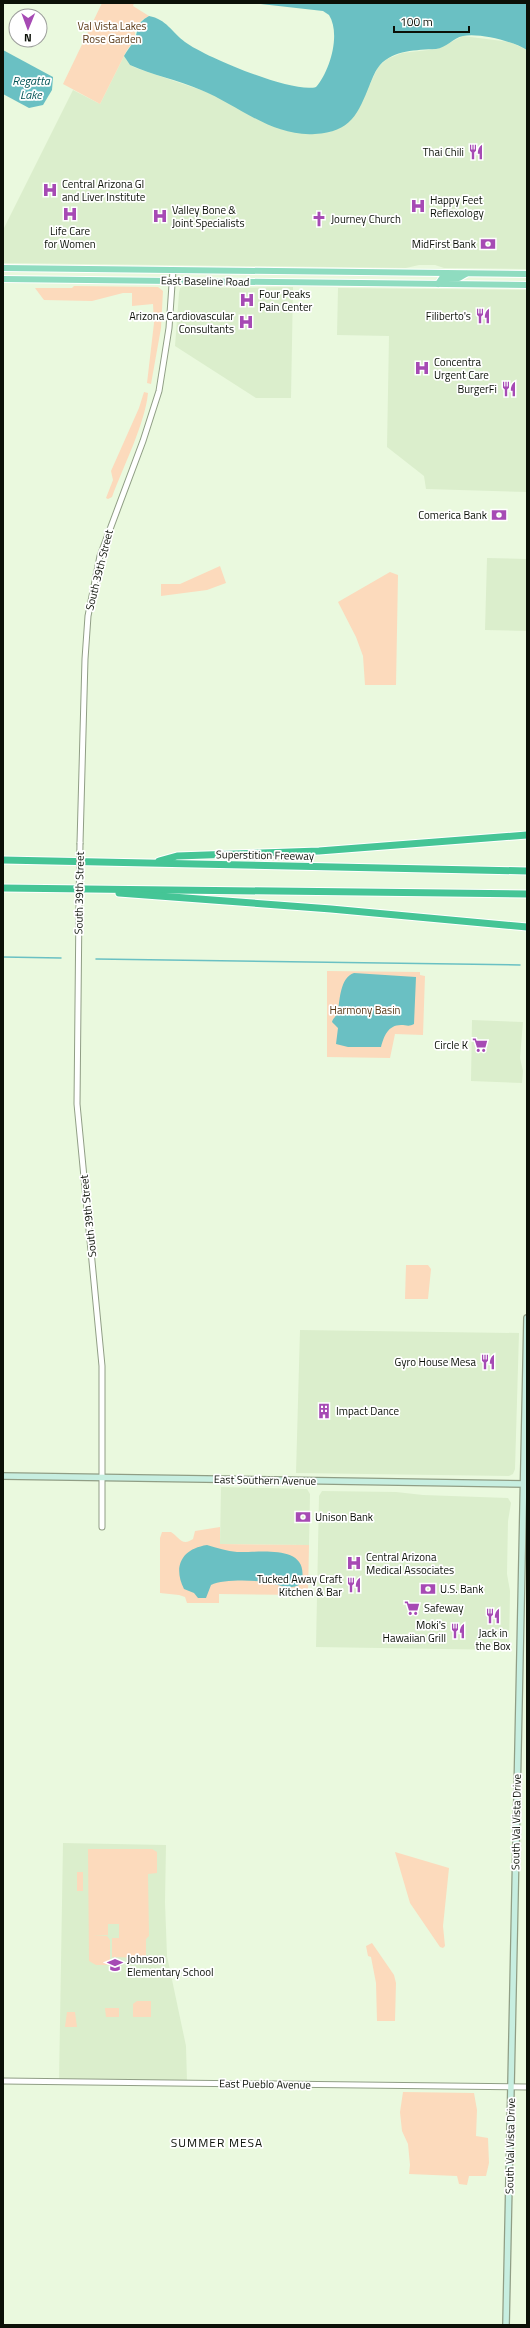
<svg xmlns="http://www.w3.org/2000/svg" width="530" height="2328" viewBox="0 0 530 2328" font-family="'Titillium Web',sans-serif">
<rect width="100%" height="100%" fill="#eaf9de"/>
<!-- built -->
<g fill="#dbeecc">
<polygon points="463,36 510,42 527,50 527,269 444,268 435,265 419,265 406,268 3,263 3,230 73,90 100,104 124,56 130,65 136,68 201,90 315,134 331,132 370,84 378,67 387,59 402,53 437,49"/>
<polygon points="185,286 229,288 293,287 291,398 256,398 175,346 179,293 180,288"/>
<polygon points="338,288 527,290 527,492 426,489 424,476 387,447 389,336 337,335"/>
<polygon points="487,558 527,559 527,631 485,630"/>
<polygon points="472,1020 523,1022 520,1058 523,1071 522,1083 471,1081"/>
<polygon points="300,1330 519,1333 515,1469 513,1474 509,1476 296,1473"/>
<polygon points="221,1487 307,1489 310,1494 309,1545 220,1544"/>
<polygon points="322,1491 396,1492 423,1495 508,1498 511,1503 508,1521 507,1574 510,1591 509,1650 316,1647 319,1496"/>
<polygon points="63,1843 166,1845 165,1902 167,1956 186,2046 187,2082 59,2082"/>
</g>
<!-- green -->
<g fill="#fcdabc">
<polygon points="102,3 134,3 133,6 149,16 142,20 135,32 135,39 127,50 100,104 63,84"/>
<polygon points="74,286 158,287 163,291 161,328 151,384 147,383 154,323 153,304 132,306 132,293 123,293 92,301 44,300 35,288 72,288"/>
<path d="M144 392 148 393C145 424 123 467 112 497L108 499 106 498 113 480 111 471 139 408Z"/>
<polygon points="220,566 226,583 207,590 161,596 161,584 180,584"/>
<polygon points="390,572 398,575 396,685 365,685 363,656 356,637 338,602"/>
<polygon points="327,971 420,972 420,975 425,976 423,1035 395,1034 390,1058 327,1057"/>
<polygon points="406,1265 428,1265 431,1269 428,1299 405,1299"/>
<path d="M220 1527V1544L309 1545 308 1595 219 1594V1603H187L185 1597 179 1595 160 1593V1538L162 1532H171C179 1537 182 1547 193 1539L195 1531Z"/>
<polygon points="88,1849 152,1849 157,1852 157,1873 148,1874 149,1936 146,1939 146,1958 112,1957 112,1938 119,1938 119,1924 108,1924 108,1935 93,1936 107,1936 110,1940 110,1965 96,1965 89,1961"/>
<polygon points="395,1852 449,1868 443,1926 445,1946 443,1948 440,1947 410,1903"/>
<rect x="77" y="1872" width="6" height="19"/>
<polygon points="372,1943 394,1975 396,1983 395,2021 377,2021 376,1983 371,1957 368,1956 366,1946"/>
<polygon points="137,2001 151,2001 151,2017 133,2017 133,2004"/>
<polygon points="105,2008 119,2008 119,2017 106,2017"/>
<polygon points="67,2012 75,2012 77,2027 65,2027"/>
<polygon points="403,2092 474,2093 477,2110 476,2136 488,2138 489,2163 486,2176 469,2176 467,2185 459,2184 457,2176 409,2174 410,2165 408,2144 402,2131 400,2112"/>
</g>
<!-- water -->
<g fill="#6ac0c3">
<path d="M252 3H527V50C512 41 480 33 463 36 453 38 446 48 436 49 416 50 394 50 380 65 375 71 373 77 370 84 358 114 351 132 315 134 272 137 238 105 201 90 178 80 152 75 130 65L124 56C127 50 132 45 135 39 139 28 135 24 149 16 166 19 172 32 185 42 205 57 294 94 316 87 330 71 341 34 329 15L323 11Z"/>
<polygon points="3,50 53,77 52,90 43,105 29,108 3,94"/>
<path d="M354 973 416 977 414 1024C409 1027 406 1025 401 1025 388 1025 384 1036 381 1047H348L336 1044 338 1028 332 1022C333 1018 337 1016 338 1011 340 999 340 978 354 973Z"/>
<path d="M207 1545C217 1548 227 1551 237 1552 261 1553 312 1543 301 1584 290 1590 282 1586 271 1583 256 1580 224 1579 211 1585L206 1598H198L194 1593 184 1589C173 1567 181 1549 207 1545Z"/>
</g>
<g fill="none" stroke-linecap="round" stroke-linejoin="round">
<!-- stream -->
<g stroke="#6ac0c3" stroke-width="1.5">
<polyline points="3,957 61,958"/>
<polyline points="96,959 520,965"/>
</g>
<!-- tertiary casing -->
<g stroke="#909e85" stroke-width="7">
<g id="tertiary">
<polyline points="80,843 85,659 88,616 100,556 143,441 159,391 169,328 173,270"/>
<polyline points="79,906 77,1104 102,1366 102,1527"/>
<polyline points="3,2081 527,2087"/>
</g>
</g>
<!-- secondary casing -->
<g stroke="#909e85" stroke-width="8">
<g id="secondary">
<polyline points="3,1476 527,1484"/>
<polyline points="506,2325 527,1318"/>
</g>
</g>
<!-- primary casing -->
<g stroke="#fff" stroke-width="8">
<g id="primary">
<polyline points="3,268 527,274"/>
<polyline points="3,279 527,285"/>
<polyline points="438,284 442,278 459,278 466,274"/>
</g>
</g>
<!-- motorway casing -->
<g stroke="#fff" stroke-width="9">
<g id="motorway">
<polyline points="3,860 527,871"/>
<polyline points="159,861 177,856 319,851 527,835"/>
<polyline points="3,888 527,894"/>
<polyline points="119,893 331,909 527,927"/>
</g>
</g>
<!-- tertiary -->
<use href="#tertiary" stroke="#fff" stroke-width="5"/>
<!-- secondary -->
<use href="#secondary" stroke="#c7eee0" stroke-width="5.5"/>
<!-- primary -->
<use href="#primary" stroke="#8fdcc0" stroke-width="6"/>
<!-- motorway -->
<use href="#motorway" stroke="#45c596" stroke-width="7"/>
<!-- tertiary-bridge casing -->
<g stroke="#909e85" stroke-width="7" stroke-linecap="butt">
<polyline id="tertiary-bridge" points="79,906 80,843"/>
</g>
<!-- tertiary-bridge -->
<use href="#tertiary-bridge" stroke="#fff" stroke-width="5"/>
</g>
<!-- icons -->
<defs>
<g id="restaurant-bare" transform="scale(1.2)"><path d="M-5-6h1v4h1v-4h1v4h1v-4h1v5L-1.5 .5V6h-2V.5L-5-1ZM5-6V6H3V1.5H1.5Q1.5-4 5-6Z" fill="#a64ab4" stroke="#fff" stroke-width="2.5" paint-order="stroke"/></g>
<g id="hospital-bare" transform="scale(1.2)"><path d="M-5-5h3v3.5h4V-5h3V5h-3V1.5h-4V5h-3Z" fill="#a64ab4" stroke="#fff" stroke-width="2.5" paint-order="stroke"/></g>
<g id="church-bare" transform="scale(1.2)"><path d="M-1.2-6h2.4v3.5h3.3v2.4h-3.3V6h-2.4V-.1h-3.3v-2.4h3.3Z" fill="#a64ab4" stroke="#fff" stroke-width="2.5" paint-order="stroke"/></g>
<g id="bank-bare" transform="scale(1.2)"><path d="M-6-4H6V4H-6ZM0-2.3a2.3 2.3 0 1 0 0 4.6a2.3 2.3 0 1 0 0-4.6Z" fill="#a64ab4" stroke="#fff" stroke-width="2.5" paint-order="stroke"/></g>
<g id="supermarket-bare" transform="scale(1.2)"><path d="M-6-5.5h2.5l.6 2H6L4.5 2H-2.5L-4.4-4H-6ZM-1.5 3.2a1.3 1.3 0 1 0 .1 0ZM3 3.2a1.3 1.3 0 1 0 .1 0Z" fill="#a64ab4" stroke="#fff" stroke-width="2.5" paint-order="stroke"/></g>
<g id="building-bare" transform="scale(1.2)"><path d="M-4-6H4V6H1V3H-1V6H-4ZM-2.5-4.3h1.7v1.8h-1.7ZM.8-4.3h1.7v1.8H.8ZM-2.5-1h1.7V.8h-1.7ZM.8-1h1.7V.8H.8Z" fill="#a64ab4" stroke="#fff" stroke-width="2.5" paint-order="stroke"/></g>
<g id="school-bare" transform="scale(1.2)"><path d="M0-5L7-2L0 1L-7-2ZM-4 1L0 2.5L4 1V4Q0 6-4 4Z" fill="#a64ab4" stroke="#fff" stroke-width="2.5" paint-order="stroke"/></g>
</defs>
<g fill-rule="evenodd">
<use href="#restaurant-bare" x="476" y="152"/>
<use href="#hospital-bare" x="50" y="190"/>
<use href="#hospital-bare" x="418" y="206"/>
<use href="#hospital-bare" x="70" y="214"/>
<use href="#hospital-bare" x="160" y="216"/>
<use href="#church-bare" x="319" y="219"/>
<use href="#bank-bare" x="488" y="244"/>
<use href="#hospital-bare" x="247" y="300"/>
<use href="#restaurant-bare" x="483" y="316"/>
<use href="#hospital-bare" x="246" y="322"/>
<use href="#hospital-bare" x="422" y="368"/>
<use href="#restaurant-bare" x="509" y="389"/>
<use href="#bank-bare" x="499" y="515"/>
<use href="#supermarket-bare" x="480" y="1045"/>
<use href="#restaurant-bare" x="488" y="1362"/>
<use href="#building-bare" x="324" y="1411"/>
<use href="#bank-bare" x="303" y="1517"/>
<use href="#hospital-bare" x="354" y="1563"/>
<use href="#restaurant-bare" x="354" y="1585"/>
<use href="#bank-bare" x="428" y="1589"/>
<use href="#supermarket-bare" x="412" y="1608"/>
<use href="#restaurant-bare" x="493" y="1616"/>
<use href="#restaurant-bare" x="458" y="1631"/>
<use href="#school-bare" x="115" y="1965"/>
</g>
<g text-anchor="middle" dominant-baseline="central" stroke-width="3.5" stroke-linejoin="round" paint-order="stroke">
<!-- park labels -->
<g font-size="11" fill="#593815" stroke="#fff">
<text x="112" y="26">Val Vista Lakes<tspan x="112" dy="13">Rose Garden</tspan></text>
<text x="365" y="1010">Harmony Basin</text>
</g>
<!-- poi labels -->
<g font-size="11" fill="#0b1007" stroke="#fff" text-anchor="start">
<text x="464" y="152" text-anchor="end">Thai Chili</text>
<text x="62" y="184">Central Arizona GI<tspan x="62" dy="13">and Liver Institute</tspan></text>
<text x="430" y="200">Happy Feet<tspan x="430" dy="13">Reflexology</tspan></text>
<text x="172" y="210">Valley Bone &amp;<tspan x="172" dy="13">Joint Specialists</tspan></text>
<text x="331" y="219">Journey Church</text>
<text x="70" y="231" text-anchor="middle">Life Care<tspan x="70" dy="13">for Women</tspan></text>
<text x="476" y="244" text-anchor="end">MidFirst Bank</text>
<text x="259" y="294">Four Peaks<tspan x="259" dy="13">Pain Center</tspan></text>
<text x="234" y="316" text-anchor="end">Arizona Cardiovascular<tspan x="234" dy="13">Consultants</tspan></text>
<text x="471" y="316" text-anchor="end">Filiberto's</text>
<text x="434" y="362">Concentra<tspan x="434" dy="13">Urgent Care</tspan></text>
<text x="497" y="389" text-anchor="end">BurgerFi</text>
<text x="487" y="515" text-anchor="end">Comerica Bank</text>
<text x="468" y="1045" text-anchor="end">Circle K</text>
<text x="476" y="1362" text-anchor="end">Gyro House Mesa</text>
<text x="336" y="1411">Impact Dance</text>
<text x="315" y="1517">Unison Bank</text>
<text x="366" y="1557">Central Arizona<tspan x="366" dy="13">Medical Associates</tspan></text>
<text x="342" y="1579" text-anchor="end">Tucked Away Craft<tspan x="342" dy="13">Kitchen &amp; Bar</tspan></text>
<text x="440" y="1589">U.S. Bank</text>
<text x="424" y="1608">Safeway</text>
<text x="446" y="1625" text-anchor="end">Moki's<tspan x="446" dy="13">Hawaiian Grill</tspan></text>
<text x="493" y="1633" text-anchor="middle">Jack in<tspan x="493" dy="13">the Box</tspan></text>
<text x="127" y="1959">Johnson<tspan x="127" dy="13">Elementary School</tspan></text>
</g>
<!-- street labels -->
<g font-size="11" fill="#0b1007" stroke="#fff">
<text transform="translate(205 281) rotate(1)">East Baseline Road</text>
<text transform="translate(99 570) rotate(-76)">South 39th Street</text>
<text transform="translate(265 855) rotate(1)">Superstition Freeway</text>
<text transform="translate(79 893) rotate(-89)">South 39th Street</text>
<text transform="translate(88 1216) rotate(-96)">South 39th Street</text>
<text transform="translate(265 1480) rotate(1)">East Southern Avenue</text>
<text transform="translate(516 1822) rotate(-89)">South Val Vista Drive</text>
<text transform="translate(265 2084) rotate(1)">East Pueblo Avenue</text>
<text transform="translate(510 2146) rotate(-89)">South Val Vista Drive</text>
</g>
<!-- water labels -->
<g font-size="12" font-style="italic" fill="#025356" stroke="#fff">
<text x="31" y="80">Regatta<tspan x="31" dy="14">Lake</tspan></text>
</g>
<!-- neighbourhood labels -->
<g font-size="12" letter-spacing="1" fill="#0b1007" stroke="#fff">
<text x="217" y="2142">SUMMER MESA</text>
</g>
</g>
<!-- border -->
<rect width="530" height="2328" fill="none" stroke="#0b1007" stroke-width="8"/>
<!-- north arrow -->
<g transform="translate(28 28) rotate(181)"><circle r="19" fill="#ffffff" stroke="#9d9f9c"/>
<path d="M0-3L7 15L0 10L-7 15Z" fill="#a64ab4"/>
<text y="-6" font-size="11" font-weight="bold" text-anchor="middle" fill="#0b1007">N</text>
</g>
<!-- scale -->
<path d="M394 26v6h75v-6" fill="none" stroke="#0b1007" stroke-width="2"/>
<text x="400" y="26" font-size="12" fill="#0b1007" stroke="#ffffff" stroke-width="3" paint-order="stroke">100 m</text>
</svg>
